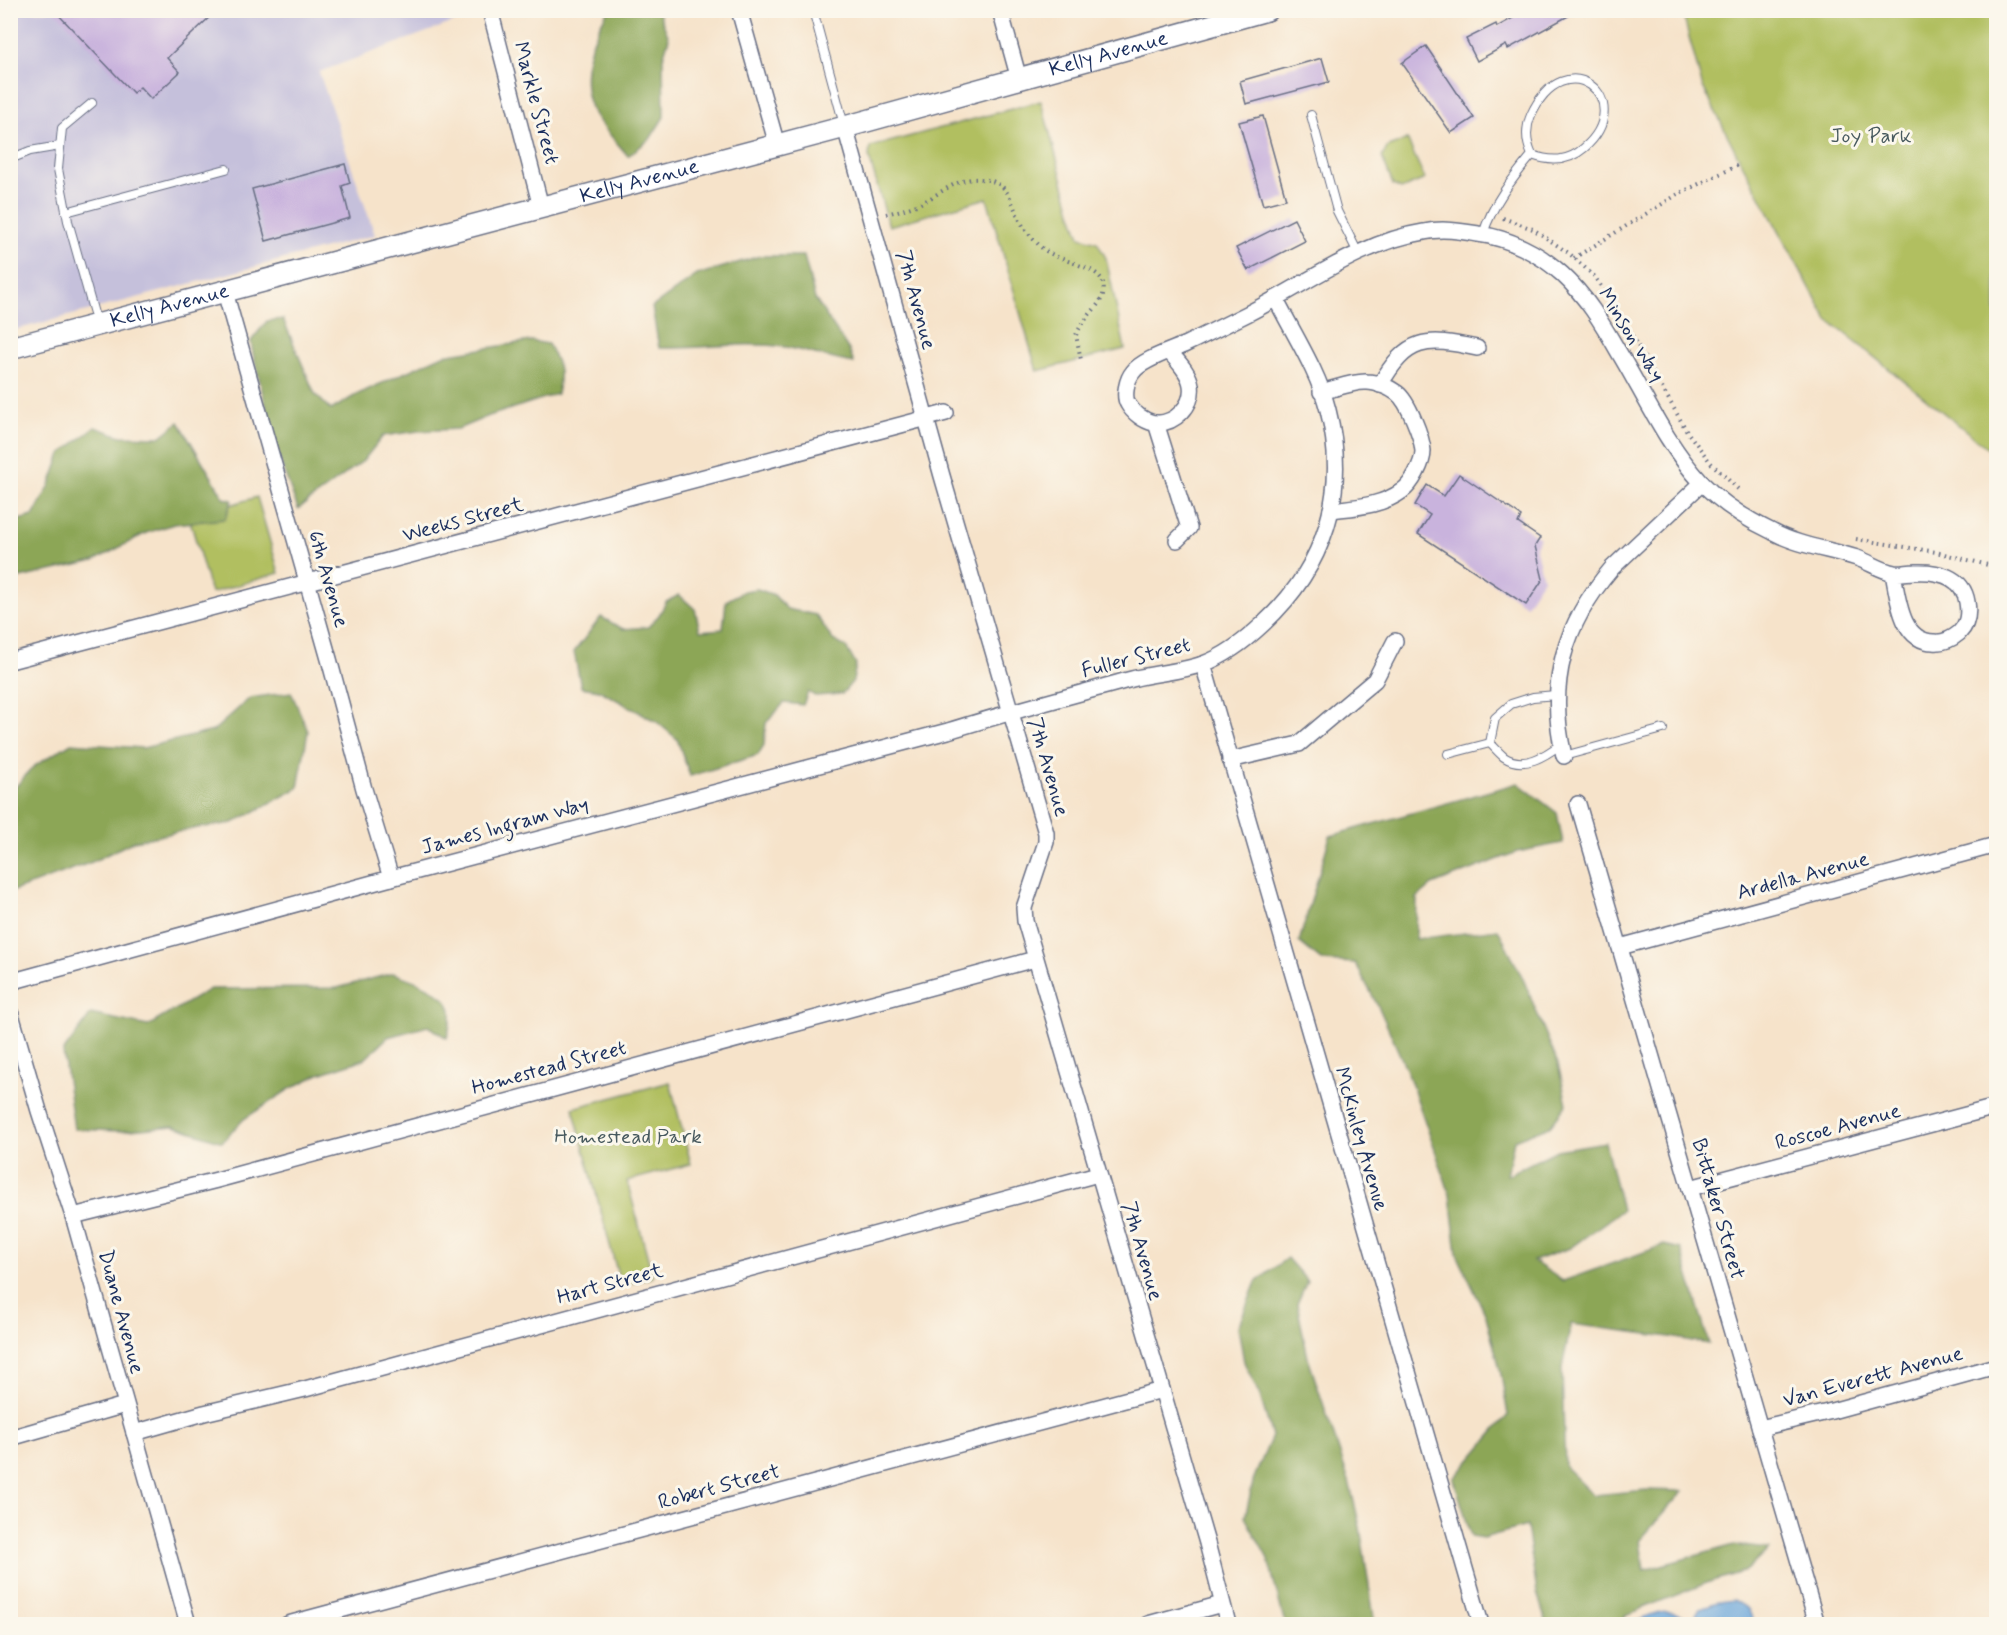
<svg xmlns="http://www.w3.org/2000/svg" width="2007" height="1635" viewBox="0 0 2007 1635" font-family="Mynerve,sans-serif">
<rect width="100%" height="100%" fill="#fbf7ec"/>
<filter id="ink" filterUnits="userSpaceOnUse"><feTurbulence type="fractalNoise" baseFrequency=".0167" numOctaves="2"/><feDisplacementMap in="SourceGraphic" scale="12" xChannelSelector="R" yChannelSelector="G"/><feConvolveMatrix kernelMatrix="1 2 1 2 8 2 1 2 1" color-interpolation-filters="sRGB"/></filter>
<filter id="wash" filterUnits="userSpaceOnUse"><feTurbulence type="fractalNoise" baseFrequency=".008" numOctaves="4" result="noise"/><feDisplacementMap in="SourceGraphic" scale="24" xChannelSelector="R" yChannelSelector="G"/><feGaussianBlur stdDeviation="1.35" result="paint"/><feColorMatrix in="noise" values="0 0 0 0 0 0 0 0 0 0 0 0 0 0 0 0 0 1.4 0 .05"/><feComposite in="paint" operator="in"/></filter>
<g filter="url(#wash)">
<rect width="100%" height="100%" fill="#f6e3ca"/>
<!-- industrial -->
<polygon fill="#c5c0db" points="11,11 481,11 481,12 319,72 375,235 11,331"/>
<!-- green -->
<g fill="#b1bf61" stroke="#667760" stroke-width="1.5">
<polygon points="1682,11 1996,11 1996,455 1827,319 1740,160 1702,85"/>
<polygon points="1041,101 1071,211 1080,237 1097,242 1106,258 1125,349 1037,371 987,198 889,226 869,157 870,147"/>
<polygon points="1407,139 1425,179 1401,189 1393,185 1382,157 1387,148"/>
<polygon points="257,497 279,573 211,593 189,517"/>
<polygon points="670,1082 691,1164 627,1181 653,1277 621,1286 573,1108"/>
</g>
<!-- forest -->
<g fill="#8ca657" stroke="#546a5a" stroke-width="1.5">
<path d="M608 11H658L669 38 663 58 664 117 650 139 628 156C617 142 602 128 593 112 576 78 590 41 608 11Z"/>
<path d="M760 256H804L815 299 849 350 854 363C831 360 809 351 785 347 743 341 701 349 659 348L652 307 697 275Z"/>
<path d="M283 319 315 394 331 410 356 395 443 355 531 341 548 344C559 364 562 370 557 394L489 416 458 429 419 431 383 436 363 461 298 509 278 455 253 354 251 341 267 321Z"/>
<polygon points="179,422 224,498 232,500 225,519 174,524 146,533 94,561 11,580 11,522 33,516 50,485 61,454 95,427 121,436 160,437"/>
<polygon points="757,589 774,595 787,609 816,615 833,640 846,647 856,665 853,681 842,694 815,696 808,692 803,705 784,703 766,723 764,745 758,755 690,776 677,739 657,722 599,690 581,687 574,652 601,617 623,629 648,627 659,615 666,602 679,595 695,609 700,631 723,629 726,601 744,591"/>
<polygon points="291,692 308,731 298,788 233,823 197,828 134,841 92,862 11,892 11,792 33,767 71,743 143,748 213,731 250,698"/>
<polygon points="1518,783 1557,813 1563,843 1517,852 1432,885 1417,898 1416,939 1498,929 1524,981 1558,1064 1567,1104 1550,1126 1514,1140 1507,1175 1557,1150 1605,1142 1622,1210 1570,1248 1533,1261 1563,1281 1664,1245 1681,1249 1709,1344 1670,1337 1571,1324 1562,1368 1565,1467 1594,1495 1646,1490 1683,1491 1640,1540 1644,1570 1734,1545 1769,1549 1746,1571 1712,1581 1625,1615 1620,1624 1547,1624 1537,1593 1527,1526 1483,1538 1471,1536 1454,1479 1508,1415 1500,1369 1486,1316 1457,1254 1450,1195 1436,1153 1407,1071 1380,1010 1355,963 1322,961 1299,942 1330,836"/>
<path d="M393 973C410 979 446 990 451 1010 452 1018 449 1030 447 1038L428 1026 388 1037 365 1059 319 1074 288 1090 244 1119 222 1142 174 1126 119 1131 74 1129 63 1052 91 1014 148 1026 210 989 337 988Z"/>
<polygon points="1287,1258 1307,1281 1297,1304 1308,1358 1349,1481 1360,1527 1375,1624 1285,1624 1268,1559 1245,1517 1254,1478 1272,1436 1260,1396 1244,1362 1238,1327 1256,1282"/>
</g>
<!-- water -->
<path fill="#67a4d9" stroke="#416a9c" stroke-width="1.5" d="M1734 1600 1748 1609 1755 1624H1632C1654 1613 1670 1605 1692 1621L1700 1608 1718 1602Z"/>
<g id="blocks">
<!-- building -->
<g fill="#c9b3dd">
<polygon points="54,10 217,10 167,58 180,72 151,99 140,87 133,93"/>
<polygon points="1527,10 1579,10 1508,49 1506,45 1477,61 1466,39 1496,24 1497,27"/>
<polygon points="1426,46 1474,118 1451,133 1402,63"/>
<polygon points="1322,58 1329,82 1246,104 1240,81"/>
<polygon points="1263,116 1286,199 1263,205 1239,122"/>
<polygon points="345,164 350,183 342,186 350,218 266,241 252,189"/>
<polygon points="1294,219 1305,241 1248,270 1236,248"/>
<polygon points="1459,474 1521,516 1518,523 1540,538 1535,546 1543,579 1526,605 1418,534 1430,515 1415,505 1427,485 1444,496"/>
</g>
</g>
</g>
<g filter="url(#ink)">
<use href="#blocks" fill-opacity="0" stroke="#686e84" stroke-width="1.5"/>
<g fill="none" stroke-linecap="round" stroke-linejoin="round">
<!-- service casing -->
<g stroke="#686e84" stroke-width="10">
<g id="service">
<polyline points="813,10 844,125"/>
<polyline points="92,103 62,128 58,169 68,221 97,324"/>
<polyline points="1311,115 1337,211 1358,253"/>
<polyline points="10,159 30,151 60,146"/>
<polyline points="66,212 226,169"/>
<path d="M1483 234C1493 203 1512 179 1532 155 1551 162 1568 162 1584 148 1639 100 1565 40 1531 115 1525 129 1526 142 1532 155"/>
<polyline points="10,330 16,346"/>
<path d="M1556 695 1533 697 1511 704 1495 718 1490 743C1494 747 1499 753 1504 757 1524 770 1545 756 1561 744"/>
<polyline points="1448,754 1490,743"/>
<polyline points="1564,756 1663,729"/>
</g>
</g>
<!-- minor casing -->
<g stroke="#686e84" stroke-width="18">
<g id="minor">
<polyline points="490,10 541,207"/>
<polyline points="739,10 777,145"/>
<polyline points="1000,10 1019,79"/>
<polyline points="845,127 942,476 1046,833 1046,842 1024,908 1025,921 1207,1543 1228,1624"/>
<polyline points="225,292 329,659 364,789 391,878"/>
<path d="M1169 351C1177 361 1189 372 1191 385 1194 405 1175 425 1154 423 1144 421 1133 413 1128 404 1123 396 1127 379 1133 372 1141 360 1173 350 1186 344 1207 334 1227 324 1247 314 1305 285 1360 242 1424 232 1442 228 1460 231 1478 234 1509 238 1539 253 1562 274 1586 296 1602 323 1618 351 1644 394 1666 444 1701 482 1721 503 1748 520 1773 532 1799 546 1829 549 1857 558 1869 562 1882 571 1894 573 1901 574 1908 572 1915 572 1937 571 1963 576 1967 602 1969 614 1968 624 1959 633 1952 639 1944 643 1934 642 1901 642 1898 598 1893 573"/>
<path d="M1380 385C1407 337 1426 337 1477 348"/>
<path d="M1321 392C1335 389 1353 381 1367 382 1376 382 1389 387 1397 393 1408 401 1422 437 1423 451 1423 463 1412 484 1402 491 1382 506 1355 507 1331 510"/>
<polyline points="1156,423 1189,528 1177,540"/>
<polyline points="10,661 946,413"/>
<polyline points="1203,664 1481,1624"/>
<path d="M1564 756C1547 684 1563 625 1612 568L1702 483"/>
<polyline points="1230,760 1299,744 1375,680 1395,641"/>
<polyline points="1578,804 1817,1624"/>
<polyline points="1620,947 1996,845"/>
<path d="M10 982 391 878 948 731C1009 712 1070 696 1132 679 1155 673 1180 672 1203 664 1225 656 1246 640 1263 624 1325 567 1349 492 1328 410 1318 371 1294 335 1276 299"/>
<polyline points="10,1011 39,1111 73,1216 188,1624"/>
<polyline points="1690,1188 1996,1107"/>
<polyline points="73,1216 217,1180 1035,959"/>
<polyline points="1760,1428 1828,1412 1996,1366"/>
<polyline points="134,1433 204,1413 305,1389 1098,1174"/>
<polyline points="10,1438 125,1405"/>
<polyline points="288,1624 1162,1390"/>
<polyline points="1148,1624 1222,1604"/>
</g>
</g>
<!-- secondary casing -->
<g stroke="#686e84" stroke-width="24">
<g id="secondary">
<path id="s1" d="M10 348 845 127 1267 10"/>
</g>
</g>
<!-- path -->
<g stroke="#686e84" stroke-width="4" stroke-dasharray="1.5 4.5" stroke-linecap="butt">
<path d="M886 214C898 211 910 208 921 203 940 194 958 177 980 179 1011 181 1009 201 1021 222 1026 232 1034 240 1041 247 1056 262 1099 265 1103 283 1107 299 1094 308 1086 319 1082 323 1079 329 1076 335L1081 360"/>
<polyline points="1503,218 1533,229 1570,254 1594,276 1618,311 1688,433 1711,463 1740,491"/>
<polyline points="1574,258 1680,193 1739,165"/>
<polyline points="1856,539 1936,552 1996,567"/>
</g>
<!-- service -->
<use href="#service" stroke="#fff" stroke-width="8"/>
<!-- minor -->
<use href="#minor" stroke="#fff" stroke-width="15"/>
<!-- secondary -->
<use href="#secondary" stroke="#fff" stroke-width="21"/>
</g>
</g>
<g text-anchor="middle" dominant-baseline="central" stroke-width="6" stroke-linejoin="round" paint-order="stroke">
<!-- street labels -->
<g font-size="21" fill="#1b2f5e" stroke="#fbf7ec">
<text stroke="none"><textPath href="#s1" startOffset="1137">Kelly Avenue</textPath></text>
<text transform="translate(536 103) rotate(75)">Markle Street</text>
<text stroke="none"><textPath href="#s1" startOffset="651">Kelly Avenue</textPath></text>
<text transform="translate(916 300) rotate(75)">7th Avenue</text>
<text stroke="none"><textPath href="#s1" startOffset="165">Kelly Avenue</textPath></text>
<text transform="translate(1631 335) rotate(58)">Minson Way</text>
<text transform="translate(463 520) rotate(-15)">Weeks Street</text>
<text transform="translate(328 579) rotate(74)">6th Avenue</text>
<text transform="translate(1136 658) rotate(-14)">Fuller Street</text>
<text transform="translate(1048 767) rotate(74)">7th Avenue</text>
<text transform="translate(505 826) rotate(-15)">James Ingram Way</text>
<text transform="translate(1803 876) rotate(-15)">Ardella Avenue</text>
<text transform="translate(549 1068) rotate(-15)">Homestead Street</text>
<text transform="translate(1838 1127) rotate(-15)">Roscoe Avenue</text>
<text transform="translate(1361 1139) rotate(74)">McKinley Avenue</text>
<text transform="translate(1718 1209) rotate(74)">Bittaker Street</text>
<text transform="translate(1142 1251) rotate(74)">7th Avenue</text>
<text transform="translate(610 1284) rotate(-15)">Hart Street</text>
<text transform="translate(121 1312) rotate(75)">Duane Avenue</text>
<text transform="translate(1873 1377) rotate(-15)">Van Everett Avenue</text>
<text transform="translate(719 1487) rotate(-15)">Robert Street</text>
</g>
<!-- park labels -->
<g font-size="21" fill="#485a5f" stroke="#fbf7ec">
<text x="1871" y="136">Joy Park</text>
<text x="628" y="1137">Homestead Park</text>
</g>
</g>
<!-- margin -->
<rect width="2007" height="1635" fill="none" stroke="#fbf7ec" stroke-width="36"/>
</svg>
